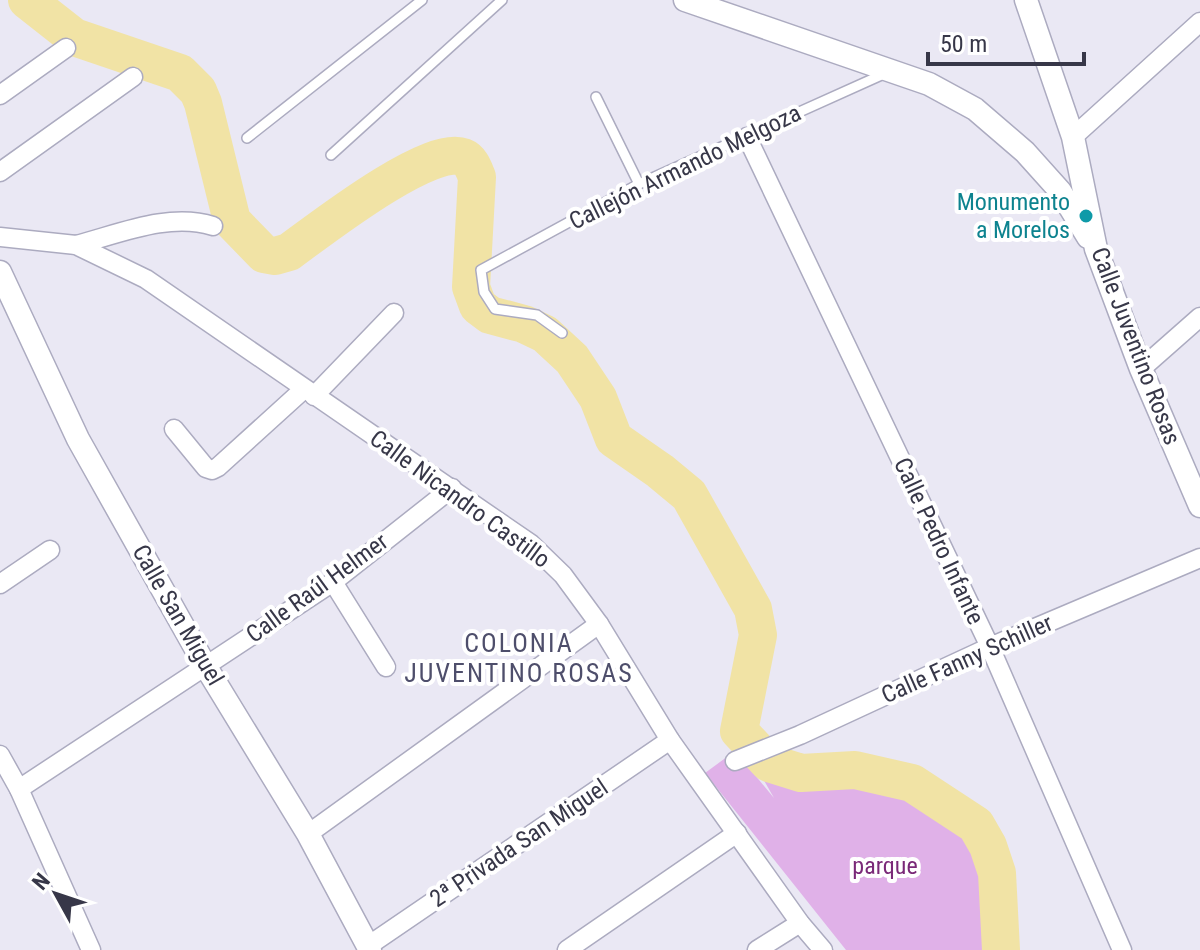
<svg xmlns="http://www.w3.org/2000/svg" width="1200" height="950" viewBox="0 0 1200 950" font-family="'Roboto Condensed',sans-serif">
<rect width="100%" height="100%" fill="#eae8f4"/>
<!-- green -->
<polygon fill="#e0b1e8" points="735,751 774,798 758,770 769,763 801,773 855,770 912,783 976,825 988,846 997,873 1001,950 846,950 705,773"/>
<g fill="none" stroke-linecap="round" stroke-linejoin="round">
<!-- river -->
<path stroke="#f1e3a5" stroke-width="38" d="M27 0 74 37 180 73 198 91 203 103 232 221 264 254 275 256 289 252C318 231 429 144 463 157 471 160 474 170 477 177L471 287 478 306 490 315 524 324 545 334 572 359 598 398 614 439 660 471 689 495 753 609 758 635 739 731 769 763 801 773 855 770 912 783 976 825 988 846 997 873 1001 950"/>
<!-- service casing -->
<g stroke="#acabc0" stroke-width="12">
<g id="service">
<polyline points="596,97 639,184"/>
<polyline points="247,138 422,0"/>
<polyline points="331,155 502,0"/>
<polyline points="562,333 537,315 495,309 484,292 481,270 639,184 886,73"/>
</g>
</g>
<!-- minor casing -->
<g stroke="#acabc0" stroke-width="21">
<g id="minor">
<polyline points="0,95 66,48"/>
<polyline points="747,137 990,647 1122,950"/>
<polyline points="1073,137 1200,22"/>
<polyline points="0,172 133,77"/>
<polyline points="0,237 76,245 146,279 531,544 563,575 599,624 670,740 800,923 823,950"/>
<path d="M76 245C119 234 169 212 213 226"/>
<polyline points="1141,369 1200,317"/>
<polyline points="314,396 394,313"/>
<polyline points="174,429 206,468 212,470 218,467 304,389"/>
<polyline points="333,582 386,667"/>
<polyline points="0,584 50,550"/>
<polyline points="0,755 19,789 91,950"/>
<polyline points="735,761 800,735 990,647 1200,558"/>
<polyline points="19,789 333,582 452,488"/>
<polyline points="308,834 599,624"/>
<polyline points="368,946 670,740"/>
<polyline points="567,950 737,833"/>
<polyline points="757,950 800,923"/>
</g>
</g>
<!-- tertiary casing -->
<g stroke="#acabc0" stroke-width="25">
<g id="tertiary">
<polyline points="685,0 929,84 975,109 1025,152 1060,191 1088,237"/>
<polyline points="1026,0 1073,137 1096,249 1141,369 1200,506"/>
<polyline points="0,272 78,439 206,667 308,834 370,950"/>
</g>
</g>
<!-- service -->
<use href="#service" stroke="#fff" stroke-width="9"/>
<!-- minor -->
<use href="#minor" stroke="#fff" stroke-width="18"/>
<!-- tertiary -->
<use href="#tertiary" stroke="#fff" stroke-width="22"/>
</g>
<!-- markers -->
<circle fill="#0f9aa8" stroke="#fff" stroke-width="3" cx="1086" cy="216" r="8"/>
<g text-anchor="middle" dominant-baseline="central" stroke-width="8" stroke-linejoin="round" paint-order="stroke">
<!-- street labels -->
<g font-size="24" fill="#373748" stroke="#fff">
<text transform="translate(685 167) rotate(-26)">Callejón Armando Melgoza</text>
<text transform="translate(1136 346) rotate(69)">Calle Juventino Rosas</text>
<text transform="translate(460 499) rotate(36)">Calle Nicandro Castillo</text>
<text transform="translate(939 541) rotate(65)">Calle Pedro Infante</text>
<text transform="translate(317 588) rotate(-36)">Calle Raúl Helmer</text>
<text transform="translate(178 615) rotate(60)">Calle San Miguel</text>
<text transform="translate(967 659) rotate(-24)">Calle Fanny Schiller</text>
<text transform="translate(519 843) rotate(-34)">2ª Privada San Miguel</text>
</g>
<!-- culture labels -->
<g font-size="24" fill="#0d838f" stroke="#fff" text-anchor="end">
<text x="1070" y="202">Monumento<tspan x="1070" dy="28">a Morelos</tspan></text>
</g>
<!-- park labels -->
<g font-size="24" fill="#7a2978" stroke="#fff">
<text x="885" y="866">parque</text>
</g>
<!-- neighbourhood labels -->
<g font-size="26" letter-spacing="2" fill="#4e4e6b" stroke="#fff">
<text x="519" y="643">COLONIA<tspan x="519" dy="30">JUVENTINO ROSAS</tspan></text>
</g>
</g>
<!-- north arrow -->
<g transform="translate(56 894) rotate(310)" stroke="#ffffff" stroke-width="6" paint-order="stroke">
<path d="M0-6L14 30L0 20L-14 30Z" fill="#373748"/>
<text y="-12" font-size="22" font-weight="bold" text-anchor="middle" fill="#373748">N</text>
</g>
<!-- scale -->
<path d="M928 52v12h156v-12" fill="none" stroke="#373748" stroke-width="4"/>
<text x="940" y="52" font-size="24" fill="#373748" stroke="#ffffff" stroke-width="6" paint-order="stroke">50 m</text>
</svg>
